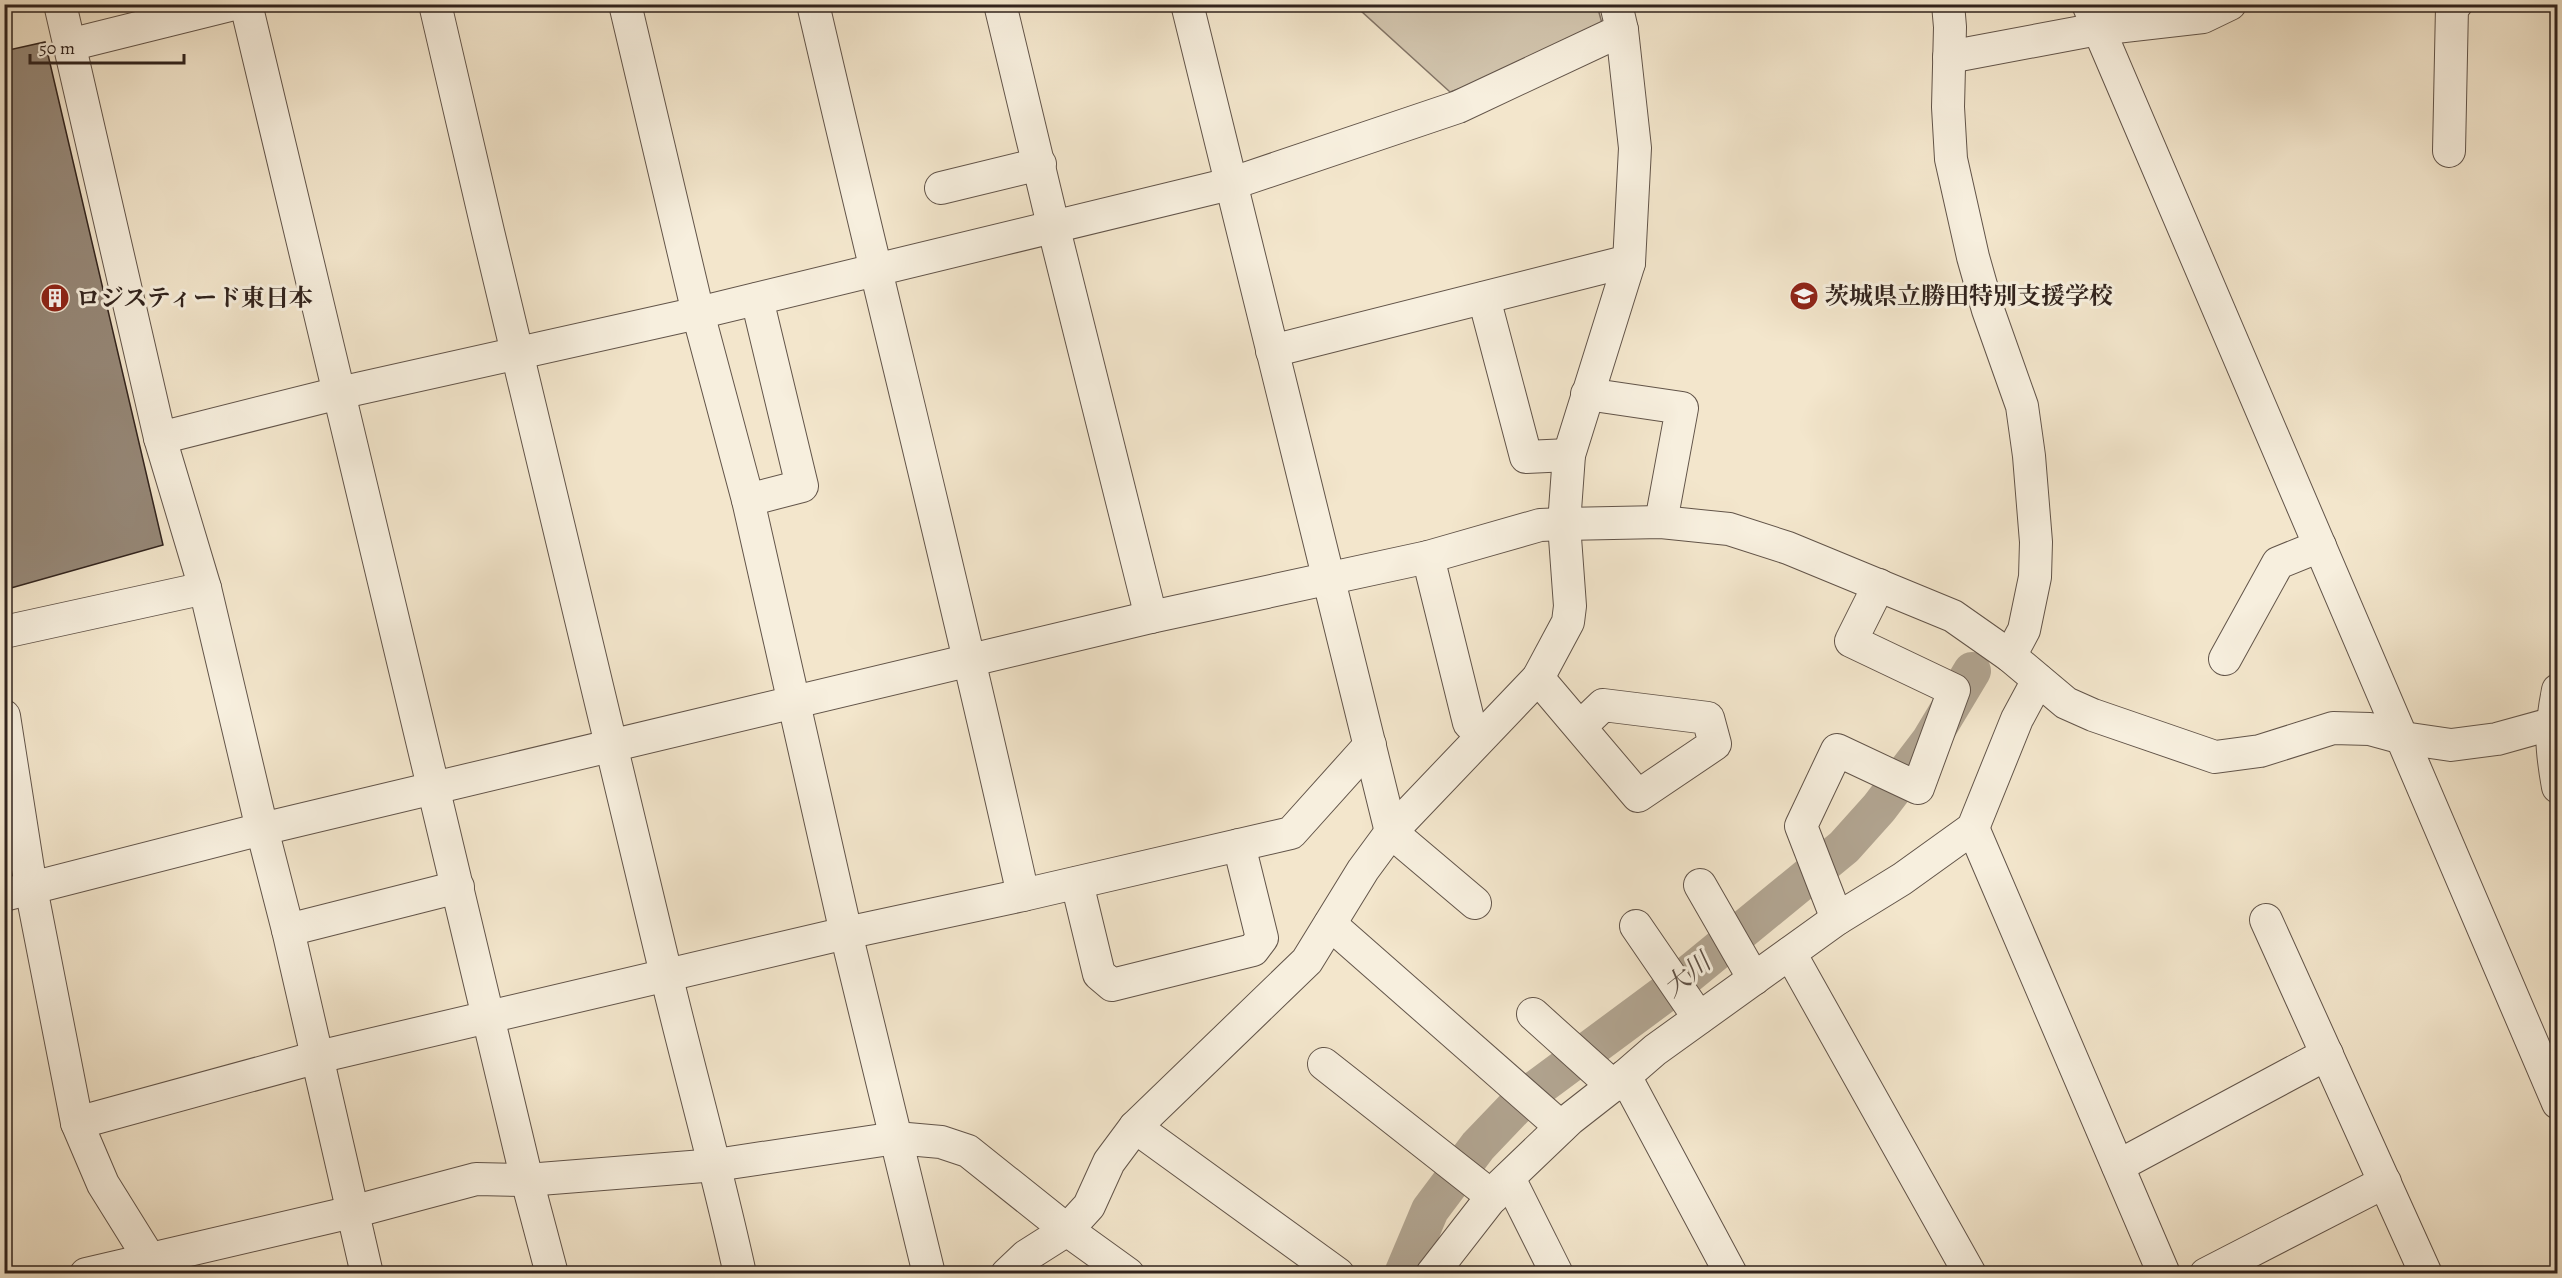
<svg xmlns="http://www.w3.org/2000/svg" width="2562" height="1278" viewBox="0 0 2562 1278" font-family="Alegreya,'Noto Serif JP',serif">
<rect width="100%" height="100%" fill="#f3e6cc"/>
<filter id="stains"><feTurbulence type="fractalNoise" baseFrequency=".00333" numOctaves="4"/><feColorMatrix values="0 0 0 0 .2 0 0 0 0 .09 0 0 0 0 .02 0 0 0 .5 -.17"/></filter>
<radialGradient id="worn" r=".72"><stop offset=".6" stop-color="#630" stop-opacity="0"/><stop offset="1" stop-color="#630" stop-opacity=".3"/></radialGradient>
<!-- green -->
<polygon fill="#d2c5ae" stroke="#827466" stroke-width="1.5" points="1359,5 1597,5 1606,38 1450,92 1360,10"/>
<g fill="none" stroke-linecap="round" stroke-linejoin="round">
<!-- river -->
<polyline stroke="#b1a490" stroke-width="38" points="1403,1274 1430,1210 1478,1146 1524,1098 1667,992 1844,847 1879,808 1930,741 1972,671"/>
</g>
<!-- building -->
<polygon fill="#968878" stroke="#31231d" stroke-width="1.5" points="45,42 163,545 4,590 4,51"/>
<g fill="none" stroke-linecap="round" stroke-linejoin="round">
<!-- minor casing -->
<g stroke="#625449" stroke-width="34">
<g id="minor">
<polyline points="60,4 160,438 205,588 262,829 288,930 367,1274"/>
<polyline points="246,4 527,1180 552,1274"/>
<path d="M435 4C510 328 587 652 666 974 690 1074 718 1173 740 1274"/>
<polyline points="625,4 698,313 748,500 846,933 929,1274"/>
<path d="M813 4C882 302 957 597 1023 895"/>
<polyline points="1000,4 1053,225 1151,617"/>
<polyline points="1187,4 1391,832 1475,903"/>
<polyline points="1948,4 1950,27 1948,107 1951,159 1973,257 1988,310 2022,406 2029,456 2036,542 2035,577 2024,630 2010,656"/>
<polyline points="2088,4 2558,1103"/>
<polyline points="69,45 234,4"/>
<polyline points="1949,57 2098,29 2203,17 2230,4"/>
<polyline points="2449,151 2452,7 2456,4"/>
<polyline points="941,188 1040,164"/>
<polyline points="1484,298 1526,457 1569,455"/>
<polyline points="1272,351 1621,263 1629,263"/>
<polyline points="1587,394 1682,408 1661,522"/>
<polyline points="160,438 339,393 698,313 1230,184 1458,107 1622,30 1616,4"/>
<polyline points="748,500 802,486 757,299"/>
<polyline points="1428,557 1469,723 1482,735"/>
<polyline points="4,632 205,588"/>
<polyline points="2225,659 2278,563 2320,546"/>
<polyline points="1538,678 1638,796 1715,744 1708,718 1603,705 1580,727"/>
<path d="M2558 690C2550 730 2551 748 2558 787"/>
<polyline points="4,716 31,888 77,1123 103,1184 159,1274"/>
<polyline points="1973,828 2164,1274"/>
<polyline points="1077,883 1099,974 1112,985 1253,950 1262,938 1239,845"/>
<polyline points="1700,885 1754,979"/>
<polyline points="4,895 262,829 1151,617 1428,557 1540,525 1564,524 1661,522 1729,529 1788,548 1953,616 2010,656 2066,703 2093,715 2215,757 2260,751 2333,728 2370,729 2403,738 2451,745 2497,739 2551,724"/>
<polyline points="1837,919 1801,826 1837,750 1918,788 1954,690 1851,641 1879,585"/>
<polyline points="2266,920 2426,1274"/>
<polyline points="1330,924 1561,1127"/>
<polyline points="1636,926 1699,1018"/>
<polyline points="288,930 458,887"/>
<polyline points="1790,953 1970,1274"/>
<polyline points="1533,1014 1613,1086"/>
<polyline points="1324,1064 1493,1197"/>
<polyline points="1625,1076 1731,1274"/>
<polyline points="77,1123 318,1057 846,933 1023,895 1291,833 1370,745"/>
<polyline points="1135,1127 1338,1274"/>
<polyline points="2118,1166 2327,1054"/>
<polyline points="1509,1178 1557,1274"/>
<polyline points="86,1274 352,1212 476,1179 527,1180 716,1165 896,1138 941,1142 968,1151 1067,1230 1128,1274"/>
<polyline points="1007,1274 1026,1256 1067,1230 1089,1206 1109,1162 1135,1127 1307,961 1363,870 1391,832 1538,678 1568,622 1570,606 1564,524 1569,455 1629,263 1635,148 1622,30"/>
<polyline points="1432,1274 1502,1184 1570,1119 1625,1076 1655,1050 1837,919 1902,879 1973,828 2017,719 2038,680"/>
<polyline points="2206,1274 2385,1182"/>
</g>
</g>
<!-- minor -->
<use href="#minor" stroke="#f7efde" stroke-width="32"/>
</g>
<!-- icons -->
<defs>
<g id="school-disc" transform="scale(1.5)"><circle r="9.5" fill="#8f2418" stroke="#f7efde"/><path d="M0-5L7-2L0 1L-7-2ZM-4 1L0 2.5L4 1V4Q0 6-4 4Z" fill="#fff"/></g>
<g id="building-disc" transform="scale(1.5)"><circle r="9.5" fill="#8f2418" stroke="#f7efde"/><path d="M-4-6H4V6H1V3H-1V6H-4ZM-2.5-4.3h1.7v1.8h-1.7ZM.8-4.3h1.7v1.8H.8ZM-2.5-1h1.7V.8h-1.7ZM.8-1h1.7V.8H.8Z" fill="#fff"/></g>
</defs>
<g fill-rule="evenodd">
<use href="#school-disc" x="1804" y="296"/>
<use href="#building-disc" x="55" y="298"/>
</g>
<g text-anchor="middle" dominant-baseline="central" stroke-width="6" stroke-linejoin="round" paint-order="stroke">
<!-- poi labels -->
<g font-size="24" font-weight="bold" fill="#31231d" stroke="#f7efde" text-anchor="start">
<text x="1825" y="296">茨城県立勝田特別支援学校</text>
<text x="76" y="298">ロジスティード東日本</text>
</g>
<!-- water labels -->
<g font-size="26" font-style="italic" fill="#5e5045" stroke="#f7efde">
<text transform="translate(1687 975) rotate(-39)">大川</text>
</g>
</g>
<!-- margin -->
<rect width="2562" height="1278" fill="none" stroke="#f3e6cc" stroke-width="24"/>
<rect x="6" y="6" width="2550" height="1266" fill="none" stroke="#31231d" stroke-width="3"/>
<rect x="12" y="12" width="2538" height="1254" fill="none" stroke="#31231d" stroke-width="1.5"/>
<!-- scale -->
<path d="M30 54v9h154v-9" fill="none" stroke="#31231d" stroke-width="3"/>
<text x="39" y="54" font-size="18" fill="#31231d" stroke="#f7efde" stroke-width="4.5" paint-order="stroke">50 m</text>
<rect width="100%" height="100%" filter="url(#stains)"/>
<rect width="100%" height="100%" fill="url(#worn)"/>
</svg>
